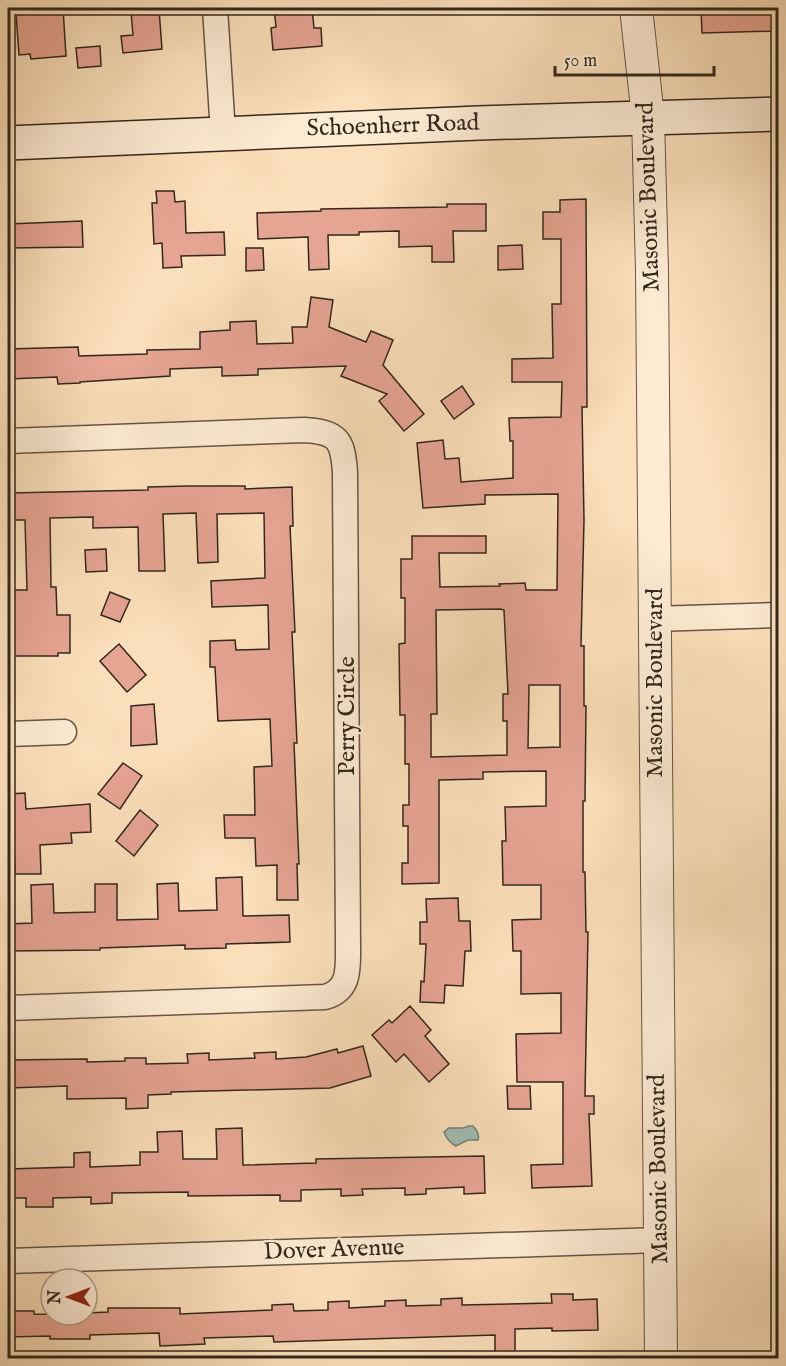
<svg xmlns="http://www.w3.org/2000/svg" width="786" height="1366" viewBox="0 0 786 1366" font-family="'IM FELL English',serif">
<rect width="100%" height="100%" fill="#fbdfba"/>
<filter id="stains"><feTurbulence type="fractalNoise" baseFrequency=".00333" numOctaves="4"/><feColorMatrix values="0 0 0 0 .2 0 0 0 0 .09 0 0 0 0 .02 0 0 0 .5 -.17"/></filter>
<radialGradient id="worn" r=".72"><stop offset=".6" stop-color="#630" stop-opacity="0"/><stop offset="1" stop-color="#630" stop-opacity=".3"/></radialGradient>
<!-- water -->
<path fill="#9fbcb3" stroke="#748177" stroke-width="1.5" d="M469 1126H473C477 1130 480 1134 478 1140H468L456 1146C451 1144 446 1138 444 1132L449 1128H463Z"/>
<!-- building -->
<g fill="#e6a493" stroke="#33281c" stroke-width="1.5" fill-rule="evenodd">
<polygon points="26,8 63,8 66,56 31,59 30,54 19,55 16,14 26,13"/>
<polygon points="274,8 312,8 314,28 321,28 322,46 273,50 271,28 276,27"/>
<polygon points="701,8 778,8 778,31 702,33"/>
<polygon points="159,9 162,49 123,53 121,36 133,35 131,12"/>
<polygon points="100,46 101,66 78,68 76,48"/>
<polygon points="156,191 174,191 175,202 185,201 186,233 224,232 225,255 181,256 182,267 163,268 162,243 154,244 152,203 157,203"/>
<path d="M586 199 587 407H582L584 520 581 646H584V706H586L585 801H583V872H585L586 932H588L585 1096H594V1114H589L592 1186 532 1188 531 1165 563 1164V1082H517L516 1034 561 1033V993L521 994V951H513L512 920 541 919V885H503L502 841H506L505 807 546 806V771L483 772V779L439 780V883L402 884V863H408V826H403V805H409V764H405V715H400L399 644 405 643V598H401V559H412V536H486V553H439L440 587 500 586 499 584 525 583 526 590H557L558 494 485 495V504L423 508 417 443 443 440 445 459 459 458 461 482 513 478V441H510L509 418 561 417 562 382H512V359L553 358 552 304H561V239H543V212H560V200ZM500 609 504 610 508 694H503V721H507V755L431 757V714H437L436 610ZM529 685H560V747L528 748Z"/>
<polygon points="447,204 486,204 486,231 453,231 454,262 432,262 432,246 399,247 399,231 359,232 359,235 328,235 329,269 309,270 308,237 258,239 257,213 321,211 321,209 447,207"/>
<polygon points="82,221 83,247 8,248 8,224"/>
<polygon points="522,245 523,269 498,270 498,246"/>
<polygon points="246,248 263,248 264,270 246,271"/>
<polygon points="311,297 333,300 329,327 366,342 371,331 393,340 383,365 424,414 404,431 379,401 387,394 341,376 346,366 258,369 258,375 222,376 222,367 170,369 170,376 80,382 80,383 58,384 57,377 8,379 8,349 78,347 79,356 147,354 147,350 200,349 200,332 230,330 230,322 256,321 257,344 293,343 292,327 307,327"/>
<polygon points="462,386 474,404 454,419 441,401"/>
<polygon points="189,486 245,486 245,489 292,487 293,526 290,526 295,632 292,632 297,743 294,743 299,864 297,864 298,900 277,900 277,865 256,866 255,838 225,838 224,815 255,815 254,767 272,766 270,719 218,721 215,667 210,667 210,641 235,640 236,650 269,649 268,605 212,607 211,581 265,578 264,513 217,514 218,562 198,563 196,513 163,514 165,571 139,571 138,527 93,528 93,517 50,518 51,587 56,587 57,615 70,615 70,653 58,653 58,656 8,656 8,590 27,590 25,520 8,520 8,493 148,490 148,487"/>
<polygon points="106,549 107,571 86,572 85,550"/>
<polygon points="110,592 130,600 120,622 101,615"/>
<polygon points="119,644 146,675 127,692 100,661"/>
<polygon points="154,704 157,744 131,746 131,706"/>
<polygon points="123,763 142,776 120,809 98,794"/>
<polygon points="25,793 26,809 90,804 91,832 71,833 72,843 40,845 41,874 15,874 13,820 8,821 8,794"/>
<polygon points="140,810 158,825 134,856 116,841"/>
<polygon points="242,877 243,916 289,915 290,942 226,944 226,948 185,949 185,945 100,948 100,950 8,951 8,924 32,923 31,885 53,884 54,913 95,912 95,884 117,884 117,920 158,919 157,884 178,883 179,911 217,910 216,878"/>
<polygon points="458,898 459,921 470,921 471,951 465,951 463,986 445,985 444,1003 420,1002 421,981 424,982 426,944 420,944 420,922 427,922 426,899"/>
<polygon points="410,1006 431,1030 425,1036 449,1064 429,1082 404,1054 396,1062 372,1035 389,1020 392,1023"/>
<polygon points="363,1046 371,1076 330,1088 171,1092 171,1094 148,1095 148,1108 126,1109 126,1098 67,1099 67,1086 9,1088 9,1060 87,1059 87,1062 125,1061 125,1058 146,1058 146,1064 188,1063 187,1054 209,1053 209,1060 255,1058 254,1053 276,1052 276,1059 306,1057 337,1049 338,1053"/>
<polygon points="507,1086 530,1086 531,1109 508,1109"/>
<polygon points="242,1128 243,1165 316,1163 316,1159 484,1156 485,1193 464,1194 464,1187 426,1189 426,1194 405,1195 405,1188 362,1189 363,1195 341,1196 341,1189 301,1190 301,1201 280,1201 280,1195 188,1196 188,1192 112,1193 112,1203 91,1204 91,1197 53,1198 53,1207 26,1207 26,1198 8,1198 8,1169 74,1167 74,1153 90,1152 90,1167 140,1165 140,1152 158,1152 157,1132 182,1131 183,1159 217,1159 216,1129"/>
<polygon points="551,1294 573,1294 573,1300 597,1299 598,1330 552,1331 552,1328 515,1329 515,1359 495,1359 495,1335 274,1342 273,1336 204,1338 205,1344 160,1346 159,1333 90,1335 90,1339 50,1339 50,1336 8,1337 8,1311 34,1311 34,1314 87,1315 87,1313 108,1312 108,1308 180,1308 180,1314 272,1310 272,1305 293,1304 294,1311 328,1310 328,1302 349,1301 349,1308 385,1306 385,1301 406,1300 406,1306 441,1305 441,1299 462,1298 462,1305 552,1303"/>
</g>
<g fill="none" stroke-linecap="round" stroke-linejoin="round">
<!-- minor casing -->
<g stroke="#655644" stroke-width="27">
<g id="minor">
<polyline points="215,8 223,133"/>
<path d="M8 441 304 430C338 432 343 440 345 473L348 947C348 969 350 990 325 997L8 1008"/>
<polyline points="654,619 778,615"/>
<polyline points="8,734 64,732"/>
<polyline points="8,1261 660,1240"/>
</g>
</g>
<!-- tertiary casing -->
<g stroke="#655644" stroke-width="34">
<polyline id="tertiary" points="636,8 648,117 652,271 661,1358"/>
</g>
<!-- secondary casing -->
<g stroke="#33281c" stroke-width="36">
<polyline id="secondary" points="8,143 479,123 778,114"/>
</g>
<!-- minor -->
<use href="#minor" stroke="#fcead2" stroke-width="24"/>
<!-- tertiary -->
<use href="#tertiary" stroke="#fcead2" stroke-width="32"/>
<!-- secondary -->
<use href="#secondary" stroke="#fcead2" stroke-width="33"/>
</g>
<g text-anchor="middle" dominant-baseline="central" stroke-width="4.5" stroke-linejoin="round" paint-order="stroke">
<!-- street labels -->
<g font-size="24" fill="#33281c" stroke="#fcead2">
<text transform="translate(393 126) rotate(-2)">Schoenherr Road</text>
<text transform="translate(649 197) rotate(-92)">Masonic Boulevard</text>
<text transform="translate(655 683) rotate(-90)">Masonic Boulevard</text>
<text transform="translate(347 716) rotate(-90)">Perry Circle</text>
<text transform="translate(659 1169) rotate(-91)">Masonic Boulevard</text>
<text transform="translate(334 1250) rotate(-2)">Dover Avenue</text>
</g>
</g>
<!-- margin -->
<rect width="786" height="1366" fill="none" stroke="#fbdfba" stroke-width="30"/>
<rect x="9" y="9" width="768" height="1348" fill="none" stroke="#33281c" stroke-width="3"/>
<rect x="15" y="15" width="756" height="1336" fill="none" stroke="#33281c" stroke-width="1.5"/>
<!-- north arrow -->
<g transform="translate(69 1297) rotate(270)"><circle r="28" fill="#fcead2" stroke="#ac9c89" stroke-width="1.5"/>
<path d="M0-4.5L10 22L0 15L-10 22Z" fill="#8f2418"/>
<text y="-9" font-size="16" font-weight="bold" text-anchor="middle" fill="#33281c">N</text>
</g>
<!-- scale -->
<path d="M555 66v9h159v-9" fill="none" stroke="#33281c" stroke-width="3"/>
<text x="564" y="66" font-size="18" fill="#33281c" stroke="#fcead2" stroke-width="4.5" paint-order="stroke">50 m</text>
<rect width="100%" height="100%" filter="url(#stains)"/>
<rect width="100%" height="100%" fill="url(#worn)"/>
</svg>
